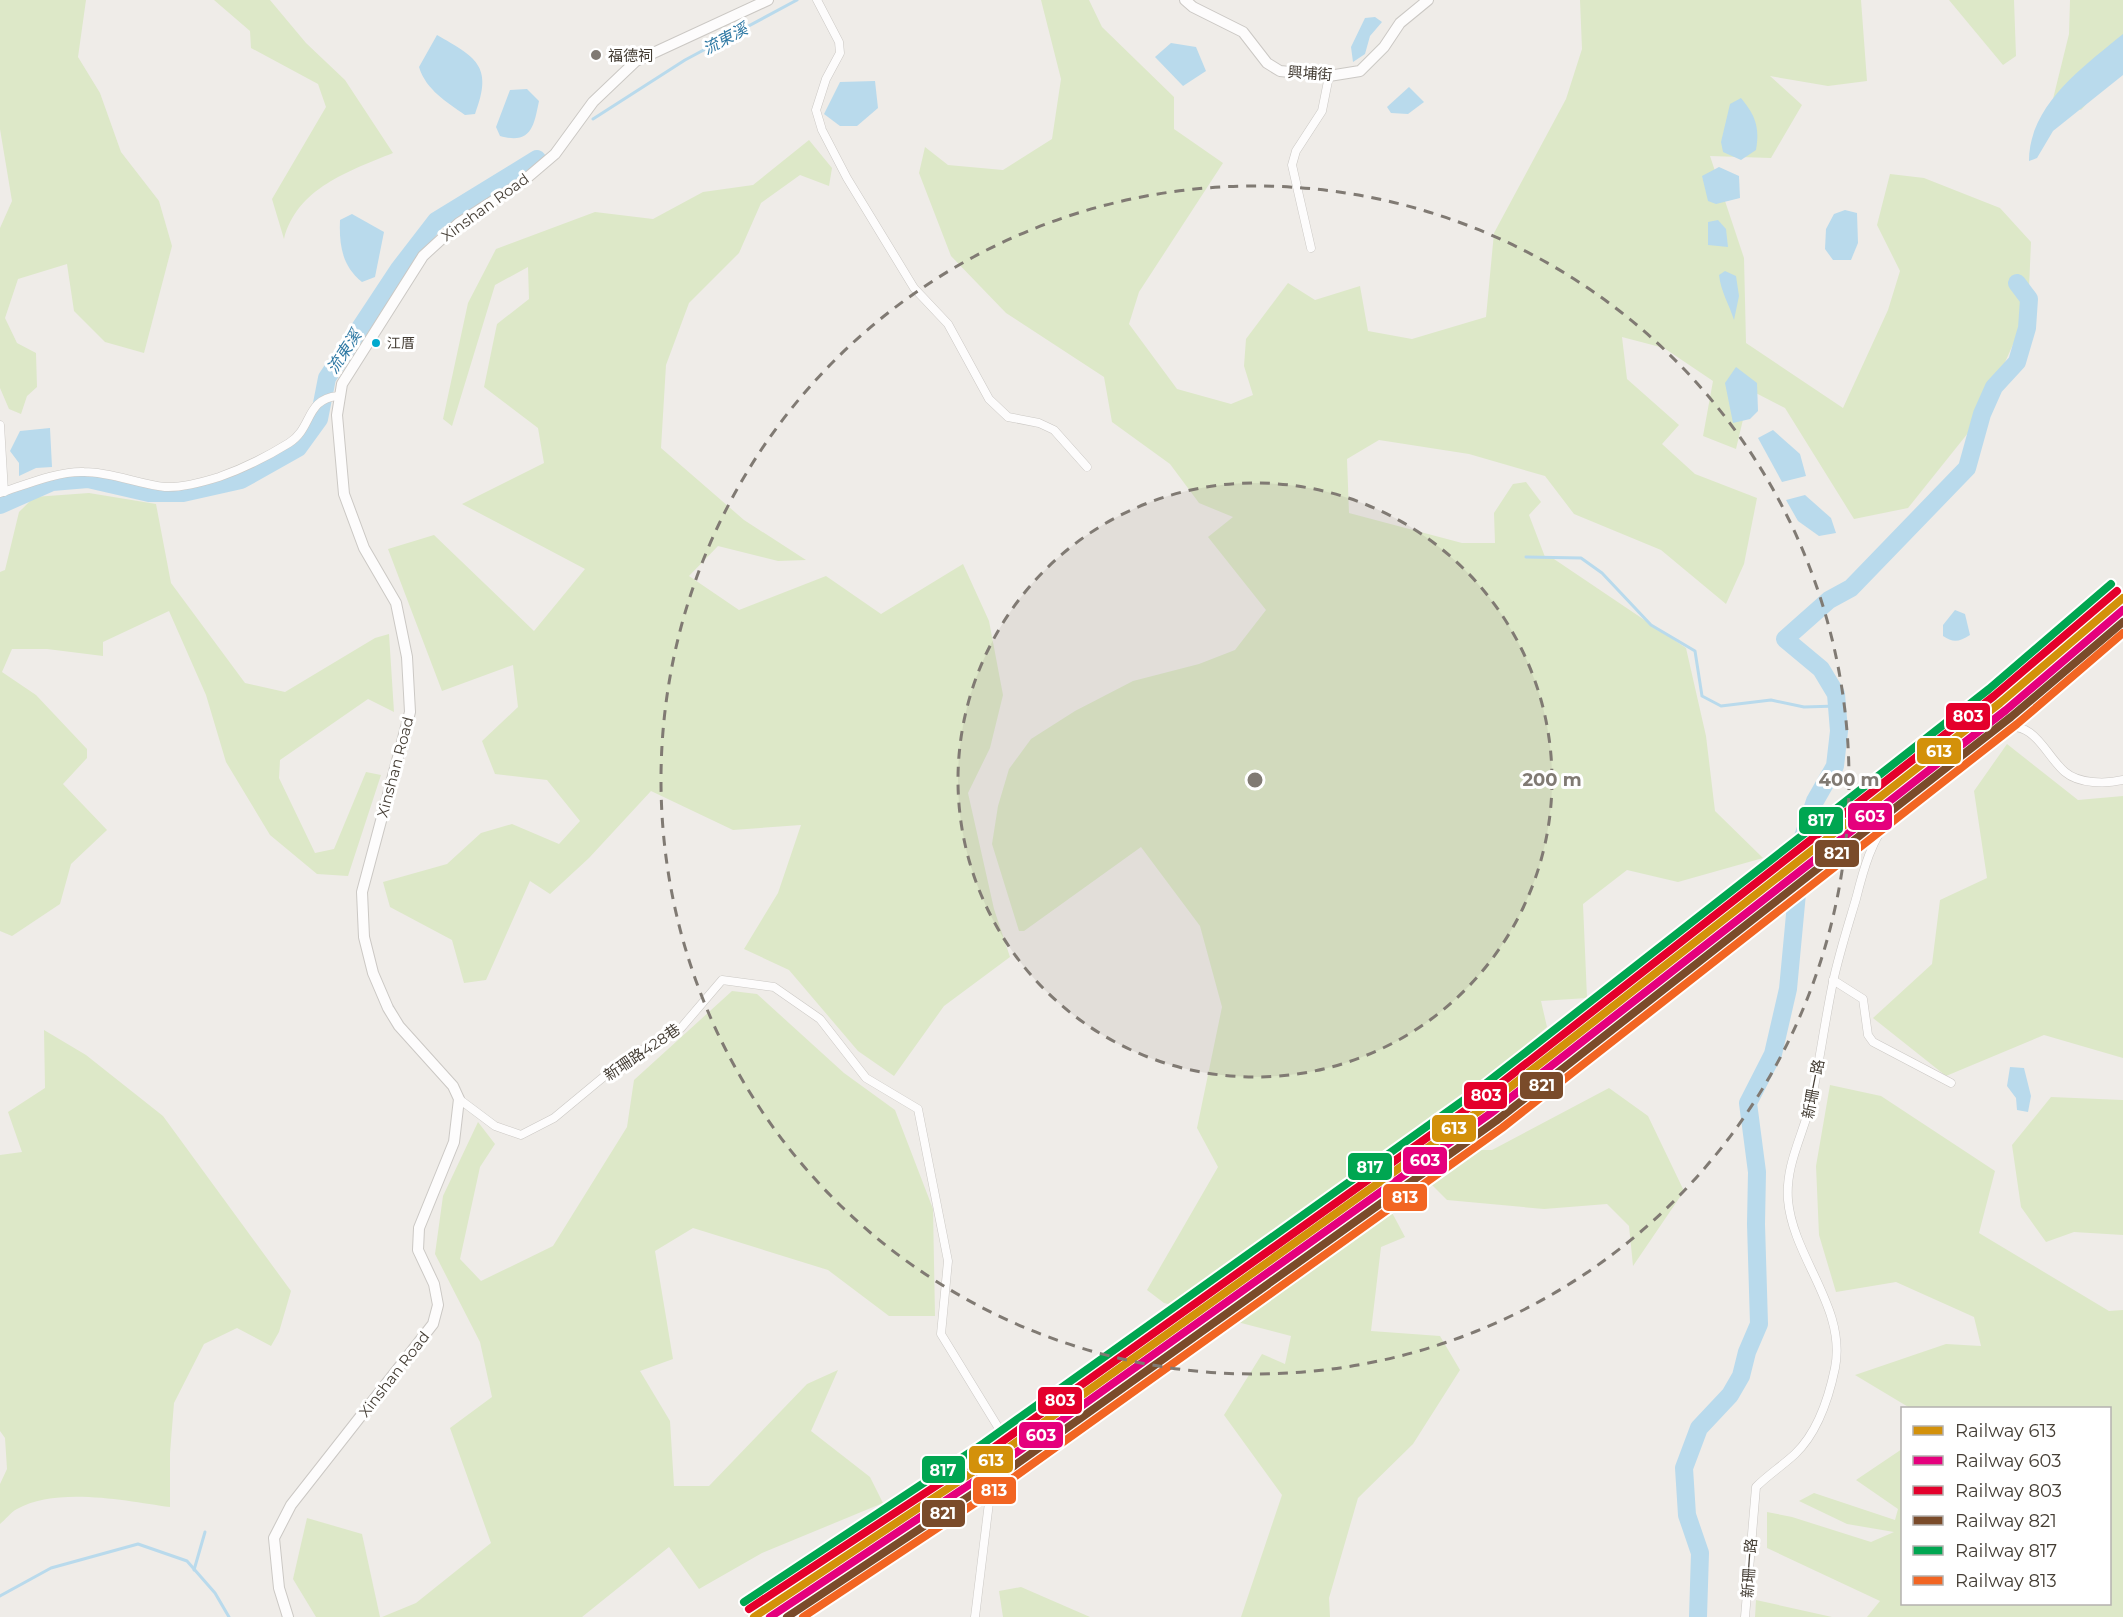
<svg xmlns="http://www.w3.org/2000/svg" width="2123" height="1617" viewBox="0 0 2123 1617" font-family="Montserrat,'Noto Sans TC',sans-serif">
<rect width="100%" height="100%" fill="#efece8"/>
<!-- green -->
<g fill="#dde8c8">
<polygon points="0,0 86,0 78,57 100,93 121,152 159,201 172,246 144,353 105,342 74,311 67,264 18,279 5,318 17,343 36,353 37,387 27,396 21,414 9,409 0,388 0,228 12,201 0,129"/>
<path d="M214 0H270L306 43 345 80 393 153C349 171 297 188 284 239L272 199 326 107 318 84 251 48 250 31Z"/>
<polygon points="1041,0 1089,0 1102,27 1174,97 1174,129 1223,163 1139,292 1129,324 1177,389 1231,404 1253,395 1244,366 1246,339 1288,283 1315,300 1360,286 1368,331 1412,339 1486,317 1494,233 1566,99 1582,49 1580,0 1861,0 1867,81 1828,86 1770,76 1802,105 1771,158 1710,156 1744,258 1746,343 1843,408 1888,310 1900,271 1877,225 1890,174 1924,178 2000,208 2031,242 2028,311 1980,418 1908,508 1854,519 1785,408 1750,390 1736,449 1703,436 1713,381 1664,348 1622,337 1627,379 1679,425 1662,444 1695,474 1757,498 1744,564 1726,604 1661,550 1574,514 1545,476 1469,454 1379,440 1347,459 1349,513 1462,543 1495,543 1494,513 1513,484 1526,482 1541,502 1529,515 1545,557 1551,557 1686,648 1706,736 1715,811 1763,858 1678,882 1627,870 1583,904 1587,998 1541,1001 1547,1027 1439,1121 1454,1150 1492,1150 1609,1088 1648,1116 1684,1191 1633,1266 1629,1226 1607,1204 1544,1209 1447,1200 1397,1150 1365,1162 1405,1237 1381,1247 1371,1331 1440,1336 1460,1370 1413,1444 1358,1498 1329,1598 1330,1617 1241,1617 1282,1495 1224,1415 1262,1354 1285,1364 1291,1336 1164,1303 1147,1290 1218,1167 1197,1128 1222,1007 1200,926 1141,847 1024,931 1019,931 992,844 998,806 1009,769 1031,739 1075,711 1133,681 1199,664 1235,650 1266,610 1208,537 1233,517 1199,503 1170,464 1112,422 1104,377 1006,313 951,256 919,173 925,147 948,165 1003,170 1052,139 1061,79"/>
<polygon points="1949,0 2014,0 2016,56 2003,65"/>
<polygon points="2070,0 2123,0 2123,63 2081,110 2053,99 2069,34"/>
<polygon points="809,140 832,168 829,186 800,175 761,203 739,253 689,303 666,365 661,448 744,520 806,560 778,561 718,546 689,576 739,610 826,576 881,614 963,564 989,621 1003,695 990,748 968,793 994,909 1010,957 944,1006 894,1076 858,1051 789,970 744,949 778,893 801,825 733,830 651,791 589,858 550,894 530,881 486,980 464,983 452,940 390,907 383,882 447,864 481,833 512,824 559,844 580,821 547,780 495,774 482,741 518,707 513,665 442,691 388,549 434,535 534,631 585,569 462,504 544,463 538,428 484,387 497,324 529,299 528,267 495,285 452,426 443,419 468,303 496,249 595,212 653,219 703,192 753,185"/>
<polygon points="89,493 156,504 171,583 245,683 285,692 375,638 389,634 394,712 368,699 280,760 279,778 315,853 334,849 366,772 381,775 348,876 317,874 270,835 226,762 206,695 169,611 103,642 103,656 47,649 12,649 2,672 36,695 87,749 87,758 63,784 107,830 71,864 60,904 12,936 0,931 0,572 5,570 19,512 34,497"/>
<polygon points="2007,744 2078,800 2123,796 2123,1058 2044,1035 1946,1076 1873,1018 1932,964 1940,900 1987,878 1974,791"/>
<polygon points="732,991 757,994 844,1073 895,1110 933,1209 935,1316 889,1316 828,1270 693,1228 655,1251 673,1359 640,1371 670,1421 674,1486 709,1486 807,1384 838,1370 811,1431 870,1477 883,1503 762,1553 699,1589 669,1547 582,1617 382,1617 416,1603 491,1543 450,1428 492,1397 480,1342 435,1254 443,1196 478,1122 495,1144 480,1167 460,1259 481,1281 553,1246 627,1127 634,1080"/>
<path d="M44 1030 86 1055 163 1116 291 1291 279 1332 271 1346 237 1328 204 1344 174 1403 170 1453V1507C128 1501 56 1486 17 1509 11 1512 5 1520 0 1524V1484L7 1469 5 1438 0 1431V1155L22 1152 8 1112 45 1088Z"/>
<polygon points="1830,1085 1881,1096 1995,1171 1979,1233 2109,1311 2123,1310 2123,1617 1867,1617 1880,1601 1767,1548 1767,1512 1792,1517 1871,1542 1894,1532 1847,1524 1799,1501 1814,1493 1895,1520 1898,1509 1856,1480 1902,1449 1902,1604 2110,1604 2110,1408 1910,1408 1855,1375 1946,1344 1981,1346 1974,1317 1896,1282 1836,1292 1819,1235 1816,1166"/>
<polygon points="2051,1097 2123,1100 2123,1235 2074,1232 2046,1242 2021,1207 2012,1145"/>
<polygon points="307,1518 362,1534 380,1617 316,1617 293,1579"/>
<polygon points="1021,1587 1090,1617 1003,1617 999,1591"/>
<polygon points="1756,1600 1832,1617 1755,1617"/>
</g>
<!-- water -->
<g fill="#b9daec">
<polygon points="1375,17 1382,22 1370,36 1365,54 1353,62 1351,47 1365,18"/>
<path d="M2123 34V75L2053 131 2037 158 2029 161C2029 105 2083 67 2123 34Z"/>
<path d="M437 35C475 57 494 65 475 114L465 115C447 102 426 90 419 67Z"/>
<polygon points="1171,43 1196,47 1206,71 1183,86 1155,57"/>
<polygon points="875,81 878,108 857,126 840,126 824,114 840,82"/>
<polygon points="1409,87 1424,102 1408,114 1391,113 1387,107"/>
<path d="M527 89 539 101C534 125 532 145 500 136L496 127 510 90Z"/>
<path d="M1741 98C1755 115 1760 127 1756 150L1741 160 1723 152 1721 142 1730 104Z"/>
<polygon points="1719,167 1739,176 1740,198 1716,204 1708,201 1702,176"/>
<polygon points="1845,210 1857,213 1858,243 1851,260 1833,260 1825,249 1826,229 1834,214"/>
<path d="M352 214 384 232 375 277 362 282C342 266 339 245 340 220Z"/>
<polygon points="1718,220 1726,229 1728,247 1708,245 1708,222"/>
<path d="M1725 271 1736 276 1739 296 1734 320C1729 304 1721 292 1719 275Z"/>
<polygon points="1736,367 1757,383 1758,411 1750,419 1733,423 1725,383"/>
<polygon points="50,428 52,467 36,468 19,476 19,463 10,451 20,431"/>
<polygon points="1773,430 1800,454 1806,476 1782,482 1758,438"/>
<polygon points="1805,495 1831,518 1836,533 1819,536 1798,521 1786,500"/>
<path d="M1955 610 1965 614 1970 635C1959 642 1953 643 1943 636V625Z"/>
<polygon points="2010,1067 2024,1068 2031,1096 2028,1112 2017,1110 2016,1098 2007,1086"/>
</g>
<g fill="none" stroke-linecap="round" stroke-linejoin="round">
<!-- stream -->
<g stroke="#b9daec" stroke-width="3">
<polyline points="593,119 685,60 797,0"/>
<polyline points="1526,557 1581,558 1602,573 1651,625 1695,651 1702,696 1721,706 1771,700 1804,707 1837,706"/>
<polyline points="194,1570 205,1532"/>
<polyline points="0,1596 51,1568 138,1544 187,1561 215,1593 229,1617"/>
</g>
<!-- river -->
<g stroke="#b9daec" stroke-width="18">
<polyline points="0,505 52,482 88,479 149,493 183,493 241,480 298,448 319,419 327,378 399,269 436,221 537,159"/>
<polyline points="1698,1617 1700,1553 1687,1515 1684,1468 1699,1428 1730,1395 1741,1376 1747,1352 1759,1324 1756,1224 1757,1172 1748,1103 1773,1054 1788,989 1802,840 1815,801 1835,766 1839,731 1836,694 1821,669 1785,639 1829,600 1851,588 1967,468 1982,414 1994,387 2017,362 2027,328 2029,299 2017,283"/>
</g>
<!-- minor-tunnel -->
<polyline stroke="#cdc9c4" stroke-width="8" stroke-dasharray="8 4" stroke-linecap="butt" points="992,1478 994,1444"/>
<!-- minor casing -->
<g stroke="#cbc8c4" stroke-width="9">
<g id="minor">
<polyline points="817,0 839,42 840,53 826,79 816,110 822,130 847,178 914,288 948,324 989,399 1008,417 1039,423 1054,430 1087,467"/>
<polyline points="1311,248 1292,165 1296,151 1322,111 1329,76"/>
<polyline points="0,425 4,492"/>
<path d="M0 493C25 485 57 471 84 472 111 472 138 484 165 487 182 488 203 482 219 477 242 469 268 456 289 443 313 428 305 399 338 396"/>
<polyline points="1833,980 1863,999 1868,1035 1873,1042 1951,1083"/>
<polyline points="459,1099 495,1126 521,1135 554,1118 624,1060 681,1028 722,980 774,987 820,1019 866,1078 918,1109 948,1261 941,1334 998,1427 994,1444"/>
<polyline points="975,1617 992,1478"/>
<path d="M1745 1617 1756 1487C1768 1475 1782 1466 1795 1454 1817 1433 1829 1397 1835 1368 1847 1308 1793 1258 1788 1200 1785 1163 1805 1132 1812 1097 1820 1059 1825 1020 1833 982 1839 954 1848 926 1856 899 1863 871 1872 837 1892 816 1911 795 1936 784 1957 767 1968 758 1991 730 2003 728 2035 720 2045 755 2065 772 2079 784 2106 784 2123 780"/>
</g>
</g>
<!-- tertiary casing -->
<g stroke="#cbc8c4" stroke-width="12">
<g id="tertiary">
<polyline points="1185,0 1193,7 1243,32 1267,63 1280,71 1329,76 1360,71 1384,47 1400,23 1428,0"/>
<polyline points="288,1617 279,1588 274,1538 291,1505 433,1324 438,1305 434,1284 418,1250 419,1228 454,1142 459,1099 453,1086 399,1026 388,1008 373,973 364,937 362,892 410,712 407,657 396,603 364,548 344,494 337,415 342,384 423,256 459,223 521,183 555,154 593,102 636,61 768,0"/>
</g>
</g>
<!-- minor -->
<use href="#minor" stroke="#fdfcfc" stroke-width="8"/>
<!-- tertiary -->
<use href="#tertiary" stroke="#fdfcfc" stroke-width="10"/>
<!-- rail-1 casing -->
<g stroke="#fff" stroke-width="12">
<polyline id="rail-1" points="754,1617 994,1458 1486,1106 2000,703 2123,598"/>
</g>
<!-- rail-2 casing -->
<g stroke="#fff" stroke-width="12">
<polyline id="rail-2" points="770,1617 999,1465 1491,1113 2006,710 2123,610"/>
</g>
<!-- rail-3 casing -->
<g stroke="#fff" stroke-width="12">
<polyline id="rail-3" points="749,1609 989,1451 1481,1099 1994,696 2117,591"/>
</g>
<!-- rail-4 casing -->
<g stroke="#fff" stroke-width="12">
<polyline id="rail-4" points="787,1617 1004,1473 1496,1121 2011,717 2123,622"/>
</g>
<!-- rail-5 casing -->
<g stroke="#fff" stroke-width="12">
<polyline id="rail-5" points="744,1602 984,1443 1475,1092 1989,689 2111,584"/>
</g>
<!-- rail-6 casing -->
<g stroke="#fff" stroke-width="12">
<polyline id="rail-6" points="803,1617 1010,1480 1502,1128 2017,724 2123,633"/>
</g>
<!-- rail-1 -->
<use href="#rail-1" stroke="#d3910a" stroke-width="8"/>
<!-- rail-2 -->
<use href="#rail-2" stroke="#e5007d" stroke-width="8"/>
<!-- rail-3 -->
<use href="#rail-3" stroke="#e4002b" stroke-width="8"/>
<!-- rail-4 -->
<use href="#rail-4" stroke="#7a4b2a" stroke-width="8"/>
<!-- rail-5 -->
<use href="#rail-5" stroke="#00a651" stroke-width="8"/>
<!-- rail-6 -->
<use href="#rail-6" stroke="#f26522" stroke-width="8"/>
</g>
<!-- distance rings -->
<circle cx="1255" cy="780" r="297" fill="#807a73" fill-opacity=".12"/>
<g fill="none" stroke="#807a73" stroke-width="3" stroke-dasharray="10 8">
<circle cx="1255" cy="780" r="297"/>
<circle cx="1255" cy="780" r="594"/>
</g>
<!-- markers -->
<circle fill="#807a73" stroke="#fff" stroke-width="2" cx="596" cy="55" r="6"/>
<circle fill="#00a9ce" stroke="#fff" stroke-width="2" cx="376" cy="343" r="5"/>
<g text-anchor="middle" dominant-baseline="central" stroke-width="6" stroke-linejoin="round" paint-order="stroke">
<!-- bus labels -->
<g font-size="14" fill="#443d34" stroke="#fff" text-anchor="start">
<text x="387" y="343">江厝</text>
</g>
<!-- poi labels -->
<g font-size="15" fill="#443d34" stroke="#fff" text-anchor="start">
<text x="608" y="55">福德祠</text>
</g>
<!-- street labels -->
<g font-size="15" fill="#443d34" stroke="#fff">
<text transform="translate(1310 73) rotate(4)">興埔街</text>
<text transform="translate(485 207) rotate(-36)">Xinshan Road</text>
<text transform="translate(395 767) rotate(-75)">Xinshan Road</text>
<text transform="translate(642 1052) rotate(-34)">新珊路428巷</text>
<text transform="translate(1813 1089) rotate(-79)">新珊一路</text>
<text transform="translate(394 1374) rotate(-52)">Xinshan Road</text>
<text transform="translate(1749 1568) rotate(-86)">新珊一路</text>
</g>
<!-- water labels -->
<g font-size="16" font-style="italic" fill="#2f79a4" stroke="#fff">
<text transform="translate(725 39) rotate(-28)">流東溪</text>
<text transform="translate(344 352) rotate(-57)">流東溪</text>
</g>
</g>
<circle cx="1255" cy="780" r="9" fill="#807a73" stroke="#fff" stroke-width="3"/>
<g font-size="18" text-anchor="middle" font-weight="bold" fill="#807a73" stroke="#fff" stroke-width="6" stroke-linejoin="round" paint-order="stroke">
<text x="1552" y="786">200 m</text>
<text x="1849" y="786">400 m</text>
</g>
<g stroke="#fff" stroke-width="2">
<rect x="1945" y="702" width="46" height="29" rx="6" fill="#e4002b"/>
<rect x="1916" y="737" width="46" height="28" rx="6" fill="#d3910a"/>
<rect x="1847" y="802" width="46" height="29" rx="6" fill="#e5007d"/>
<rect x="1798" y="806" width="46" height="29" rx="6" fill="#00a651"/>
<rect x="1814" y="839" width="46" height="29" rx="6" fill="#7a4b2a"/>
<rect x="1519" y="1071" width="45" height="29" rx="6" fill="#7a4b2a"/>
<rect x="1463" y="1081" width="45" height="29" rx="6" fill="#e4002b"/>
<rect x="1431" y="1114" width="46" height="29" rx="6" fill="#d3910a"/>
<rect x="1402" y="1146" width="46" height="29" rx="6" fill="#e5007d"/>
<rect x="1347" y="1152" width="46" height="29" rx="6" fill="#00a651"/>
<rect x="1382" y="1183" width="46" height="29" rx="6" fill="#f26522"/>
<rect x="1037" y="1386" width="46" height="29" rx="6" fill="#e4002b"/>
<rect x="1018" y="1421" width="46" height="28" rx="6" fill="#e5007d"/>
<rect x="968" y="1445" width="46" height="29" rx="6" fill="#d3910a"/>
<rect x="921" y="1455" width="45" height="29" rx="6" fill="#00a651"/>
<rect x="972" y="1476" width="45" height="29" rx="6" fill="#f26522"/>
<rect x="921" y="1499" width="45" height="29" rx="6" fill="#7a4b2a"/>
</g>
<g font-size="16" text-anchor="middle" font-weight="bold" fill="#fff">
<text x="1968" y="722">803</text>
<text x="1939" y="757">613</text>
<text x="1870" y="822">603</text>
<text x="1821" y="826">817</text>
<text x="1837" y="859">821</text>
<text x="1542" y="1091">821</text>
<text x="1486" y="1101">803</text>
<text x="1454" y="1134">613</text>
<text x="1425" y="1166">603</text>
<text x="1370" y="1173">817</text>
<text x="1405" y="1203">813</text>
<text x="1060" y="1406">803</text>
<text x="1041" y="1441">603</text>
<text x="991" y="1466">613</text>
<text x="943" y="1476">817</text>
<text x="994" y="1496">813</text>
<text x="943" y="1519">821</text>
</g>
<!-- legend -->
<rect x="1901" y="1407" width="210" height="198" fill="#ffffff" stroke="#b4b1ae" stroke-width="1.5"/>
<rect x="1913" y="1426" width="30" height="9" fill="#d3910a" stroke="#b4b1ae" stroke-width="1.5"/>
<text x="1955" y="1437" font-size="18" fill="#443d34">Railway 613</text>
<rect x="1913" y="1456" width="30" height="9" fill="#e5007d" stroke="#b4b1ae" stroke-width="1.5"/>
<text x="1955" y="1467" font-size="18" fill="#443d34">Railway 603</text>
<rect x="1913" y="1486" width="30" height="9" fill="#e4002b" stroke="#b4b1ae" stroke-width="1.5"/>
<text x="1955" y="1497" font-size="18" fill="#443d34">Railway 803</text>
<rect x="1913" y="1516" width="30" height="9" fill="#7a4b2a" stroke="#b4b1ae" stroke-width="1.5"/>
<text x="1955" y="1527" font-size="18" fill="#443d34">Railway 821</text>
<rect x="1913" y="1546" width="30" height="9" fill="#00a651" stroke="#b4b1ae" stroke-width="1.5"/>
<text x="1955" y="1557" font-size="18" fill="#443d34">Railway 817</text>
<rect x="1913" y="1576" width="30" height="9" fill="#f26522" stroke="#b4b1ae" stroke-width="1.5"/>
<text x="1955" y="1587" font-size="18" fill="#443d34">Railway 813</text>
</svg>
